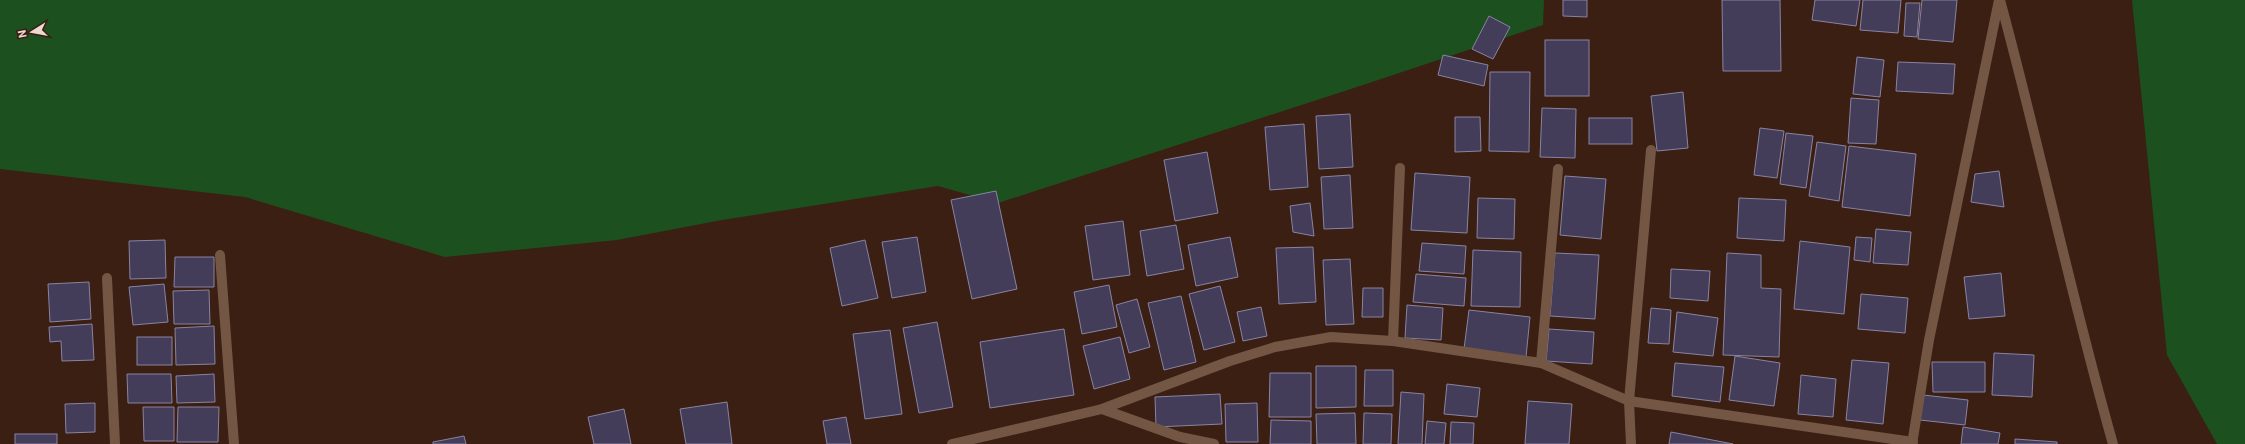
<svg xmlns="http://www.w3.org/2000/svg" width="2245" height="444" viewBox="0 0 2245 444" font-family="Roboto,sans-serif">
<rect width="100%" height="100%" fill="#3b1f12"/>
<!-- green -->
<g fill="#1c501e">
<polygon points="0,0 1544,0 1543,25 1354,88 998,203 938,186 722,220 617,240 445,257 245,197 0,169"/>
<polygon points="2132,0 2245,0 2245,444 2217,444 2167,355"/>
</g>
<!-- building -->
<g fill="#433d59" stroke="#8983a3">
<polygon points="1563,0 1587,0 1587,17 1563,16"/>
<polygon points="1722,0 1780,0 1781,71 1723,71"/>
<polygon points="1815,0 1860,0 1856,26 1812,20"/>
<polygon points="1863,0 1901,0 1898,33 1860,30"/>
<polygon points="1922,0 1957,0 1953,42 1918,39"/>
<polygon points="1906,3 1920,3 1917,37 1904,36"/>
<polygon points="1489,16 1510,27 1493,59 1472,49"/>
<rect x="1545" y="40" width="44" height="56"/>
<polygon points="1443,55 1488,65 1484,86 1438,75"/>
<polygon points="1857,57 1884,60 1880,97 1853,94"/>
<polygon points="1898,62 1955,64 1953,94 1896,91"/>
<polygon points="1490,72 1530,72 1529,152 1489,151"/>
<polygon points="1683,92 1688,148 1657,151 1651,96"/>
<polygon points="1851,98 1879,100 1876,144 1848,143"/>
<polygon points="1542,108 1576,109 1575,158 1540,157"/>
<polygon points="1350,114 1353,167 1319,169 1316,116"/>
<polygon points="1455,117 1480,117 1481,151 1455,152"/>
<rect x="1589" y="118" width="43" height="26"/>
<polygon points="1304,124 1308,187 1270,190 1265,127"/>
<polygon points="1760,128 1784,131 1777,178 1754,175"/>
<polygon points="1786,133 1813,136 1806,188 1780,184"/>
<polygon points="1817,142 1846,146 1839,201 1809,196"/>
<polygon points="1849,146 1916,154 1910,216 1842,207"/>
<polygon points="1207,152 1218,213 1175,221 1164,160"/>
<polygon points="1999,171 2004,207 1971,202 1975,174"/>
<polygon points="1415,173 1470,177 1467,233 1411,230"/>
<polygon points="1350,175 1353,228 1324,229 1321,177"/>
<polygon points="1565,176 1606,179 1601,239 1560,235"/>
<polygon points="996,191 1017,289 972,299 951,200"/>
<polygon points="1478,198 1515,199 1514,239 1477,238"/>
<polygon points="1739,198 1786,200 1784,241 1737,238"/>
<polygon points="1310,203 1314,236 1293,232 1290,206"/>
<polygon points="1123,221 1130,275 1093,280 1085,226"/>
<polygon points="1176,225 1184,269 1147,276 1140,231"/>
<polygon points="1876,229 1911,232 1908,265 1873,263"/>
<polygon points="917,237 926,292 892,298 882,242"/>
<polygon points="1230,237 1238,277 1196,286 1188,245"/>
<polygon points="1856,237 1872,238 1870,262 1854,260"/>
<polygon points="165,240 166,278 130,279 129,241"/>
<polygon points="865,240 878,298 842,306 830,248"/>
<polygon points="1800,241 1850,247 1844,314 1794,309"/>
<polygon points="1422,243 1466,246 1464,274 1419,271"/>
<polygon points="1313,247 1316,302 1279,304 1276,248"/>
<polygon points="1473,250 1521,252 1520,307 1471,306"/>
<polygon points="1555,253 1599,255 1595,319 1550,316"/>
<polygon points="1727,253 1761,255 1761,288 1781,289 1779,357 1723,355"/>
<polygon points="175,257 214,257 214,287 174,287"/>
<polygon points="1350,259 1354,324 1326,325 1323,260"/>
<polygon points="1671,269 1710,271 1708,301 1670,298"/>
<polygon points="2001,273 2005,316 1969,319 1964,277"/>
<polygon points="1416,274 1466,278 1464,306 1413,302"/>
<polygon points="89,282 91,319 50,322 48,284"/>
<polygon points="164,284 168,322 133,325 129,287"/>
<polygon points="1109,285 1117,327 1082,334 1074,292"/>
<polygon points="1220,286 1235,342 1204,350 1189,294"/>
<polygon points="1363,288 1383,288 1383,317 1362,317"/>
<polygon points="209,290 210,324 174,324 173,291"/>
<polygon points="1861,294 1908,298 1905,333 1858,329"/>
<polygon points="1181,296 1196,362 1164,370 1148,303"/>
<polygon points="1137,299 1150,347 1129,353 1116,305"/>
<polygon points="1407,305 1443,308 1441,340 1405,338"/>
<polygon points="1261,307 1267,336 1243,341 1237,312"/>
<polygon points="1651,308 1671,310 1669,344 1648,343"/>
<polygon points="1469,310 1530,317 1526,357 1464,349"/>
<polygon points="1677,312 1718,318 1713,356 1673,352"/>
<polygon points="937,322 953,407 919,413 903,328"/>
<polygon points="92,324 94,360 62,361 61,341 50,342 49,327"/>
<polygon points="214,326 215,364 176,365 175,328"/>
<polygon points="1064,329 1074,395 990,408 980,342"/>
<polygon points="1549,329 1594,332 1592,364 1546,361"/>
<polygon points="890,330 902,414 865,419 853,334"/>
<rect x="137" y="337" width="35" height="28"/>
<polygon points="1120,337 1130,379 1094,389 1083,346"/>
<polygon points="1994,353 2034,355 2032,397 1992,395"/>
<polygon points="1735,356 1780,363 1774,406 1729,400"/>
<polygon points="1852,360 1889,363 1883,424 1846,420"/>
<polygon points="1932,362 1985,362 1985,392 1933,392"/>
<polygon points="1675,363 1724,367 1720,402 1672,396"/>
<polygon points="1316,366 1356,366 1356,407 1316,408"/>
<polygon points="1365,370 1393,370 1393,406 1364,406"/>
<polygon points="1270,373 1311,373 1311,417 1269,417"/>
<polygon points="127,374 171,374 172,403 128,403"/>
<polygon points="214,374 215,402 177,403 176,376"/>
<polygon points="1801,375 1836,379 1833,417 1798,414"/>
<polygon points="1447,384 1480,388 1477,417 1444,414"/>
<polygon points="1401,392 1424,394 1422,444 1398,444"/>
<polygon points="1220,394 1222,424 1156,427 1155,397"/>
<polygon points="1923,395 1968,400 1965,425 1920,420"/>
<polygon points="1528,401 1572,404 1569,444 1525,444"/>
<polygon points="727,402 732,444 686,444 680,409"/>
<polygon points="95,403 95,432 66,433 65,404"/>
<polygon points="1257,403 1258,442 1226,442 1225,404"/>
<polygon points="143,407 174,407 174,441 144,441"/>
<polygon points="178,407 219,407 218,442 177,442"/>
<polygon points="624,409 631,444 594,444 588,417"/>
<polygon points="1355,413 1356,444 1317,444 1316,414"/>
<polygon points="1364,413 1392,414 1391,444 1363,444"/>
<polygon points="846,417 851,444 827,444 823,421"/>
<polygon points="1271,420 1311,421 1311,444 1270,444"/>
<polygon points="1427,421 1446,423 1444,444 1425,444"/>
<polygon points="1451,422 1474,423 1473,444 1450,444"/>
<polygon points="1963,427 2000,433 1998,444 1961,444"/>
<polygon points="1671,432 1733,444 1669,444"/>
<rect x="15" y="434" width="42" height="10"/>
<polygon points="464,436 466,444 433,444 433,442"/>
<polygon points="2015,439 2057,442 2057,444 2015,444"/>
</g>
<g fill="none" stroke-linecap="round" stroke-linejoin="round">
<!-- minor -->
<g stroke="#735744" stroke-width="10">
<polyline points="220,255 234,444"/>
<polyline points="107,278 115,444"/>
<polyline points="1393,341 1400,168"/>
<polyline points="1541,363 1558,169"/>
<polyline points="1102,409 1180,437 1214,444"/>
<polyline points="952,444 1102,409 1230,361 1275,347 1331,337 1393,341 1541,363 1629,401 1913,442"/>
<polyline points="1631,444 1629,401 1651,150"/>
<polyline points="1912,444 1929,340 1999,0"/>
</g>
<!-- tertiary -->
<path stroke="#735744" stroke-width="10" d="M2000 0C2040 147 2071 297 2113 444"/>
</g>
<!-- north arrow -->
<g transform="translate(32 32) rotate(259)" stroke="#3b1f12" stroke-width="3" paint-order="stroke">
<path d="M0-3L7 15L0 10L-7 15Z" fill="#edd9d1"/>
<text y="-6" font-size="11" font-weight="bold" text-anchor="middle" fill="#edd9d1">N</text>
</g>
</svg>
